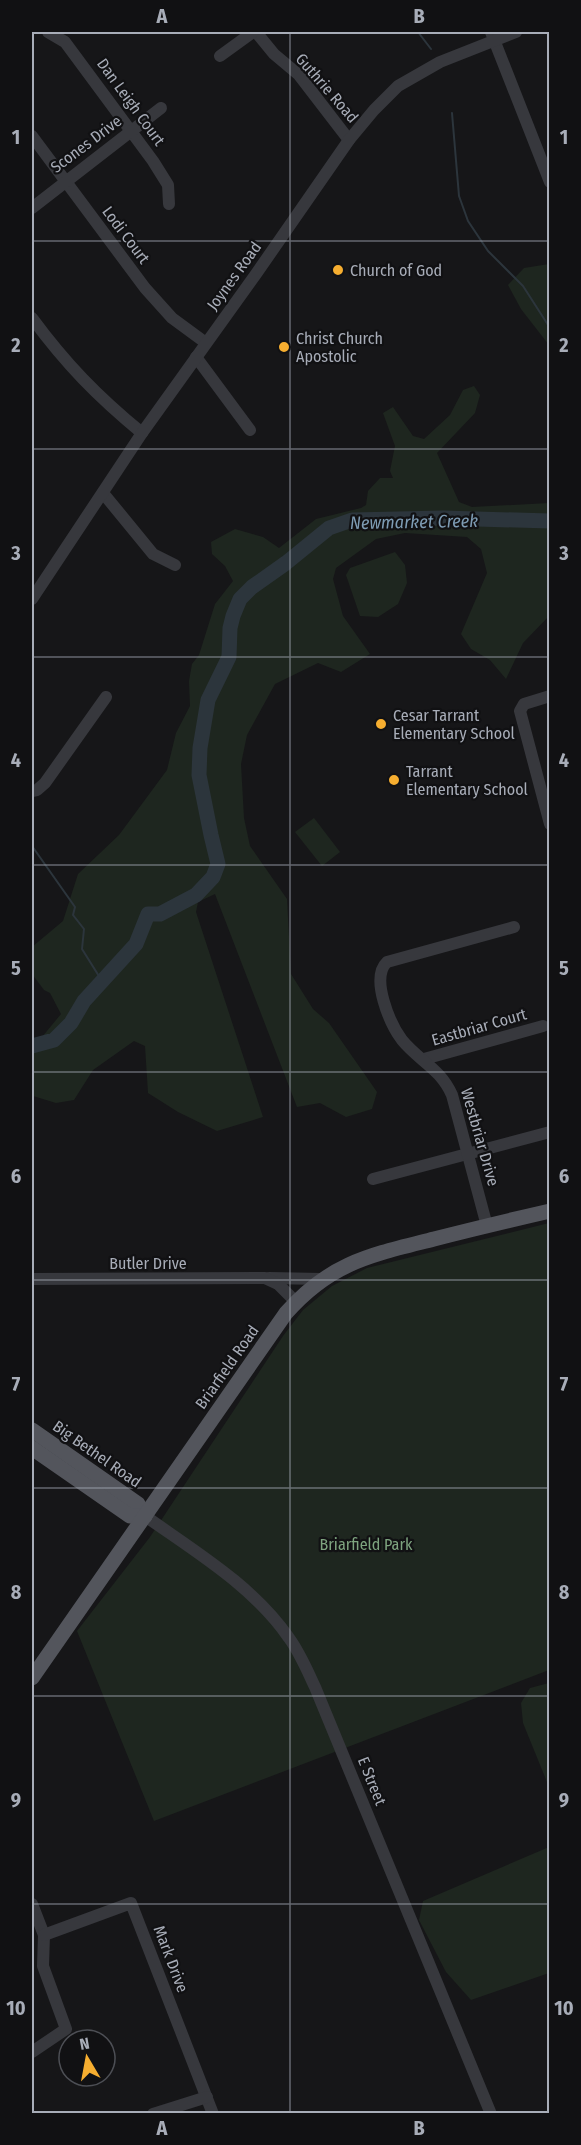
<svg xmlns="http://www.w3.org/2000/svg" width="581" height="2145" viewBox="0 0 581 2145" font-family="'Fira Sans Condensed',sans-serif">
<rect width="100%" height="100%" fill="#161618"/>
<!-- green -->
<g fill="#1e261f">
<polygon points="549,264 550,264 549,345 521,309 508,285 524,268"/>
<polygon points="474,386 480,395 475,413 437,453 459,502 472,507 549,503 549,616 523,643 506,679 490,660 471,649 461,634 487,573 481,549 467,537 405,533 376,539 336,568 333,579 343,616 370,654 341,672 318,663 275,684 247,735 241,764 244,818 250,846 287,899 291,974 313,1009 329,1023 377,1092 372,1109 346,1117 320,1103 297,1107 215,894 198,902 196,912 263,1117 217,1131 178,1112 148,1093 145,1046 134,1041 93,1070 74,1100 56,1103 33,1096 32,1098 32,1039 42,1037 61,1014 50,993 44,990 32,974 32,947 63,921 78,874 119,835 167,770 176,733 190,706 189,681 192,664 199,655 215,604 233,581 225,566 212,554 211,542 235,529 263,537 279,548 316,519 361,508 366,505 368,491 380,478 393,478 390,471 395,446 383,413 393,407 413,436 424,439 450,415 463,390"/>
<polygon points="395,552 405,565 407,583 398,604 378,617 360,616 346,575 350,568"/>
<polygon points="314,818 340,852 322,866 295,832"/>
<polygon points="549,1223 549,1670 154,1821 77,1631 150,1537 283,1336 303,1310 332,1286 367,1268"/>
<polygon points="549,1683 550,1683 549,1787 523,1723 521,1703 530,1688"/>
<polygon points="549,1847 549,1973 471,2000 446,1972 419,1920 423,1901"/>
</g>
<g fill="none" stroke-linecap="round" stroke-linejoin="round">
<!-- stream -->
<g stroke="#2c353c" stroke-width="2">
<polyline points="418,32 431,49"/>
<polyline points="452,113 459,196 468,221 488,251 523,286 550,328"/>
<polyline points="32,846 75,907 73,915 84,929 82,949 102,981"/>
</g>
<!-- river -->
<polyline stroke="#2c353c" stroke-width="15" points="32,1046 54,1040 71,1023 84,1001 136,944 148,914 160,914 196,895 213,877 218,864 211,835 199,775 200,748 208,700 229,657 230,628 233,616 240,599 252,587 286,563 329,528 352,520 443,518 550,521"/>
<!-- minor -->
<g stroke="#37383d" stroke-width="12">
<polyline points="48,32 65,42 153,161 168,185 169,204"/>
<polyline points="256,32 274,54 299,75 349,140"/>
<polyline points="491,32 550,182"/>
<polyline points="220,56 253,32"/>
<polyline points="32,136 145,288 172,318 206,343"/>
<polyline points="32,208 161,108"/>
<path d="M32 318C66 364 97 396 142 433"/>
<polyline points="196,357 250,430"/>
<polyline points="103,493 153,554 175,565"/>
<polyline points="32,599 142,433 256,274 349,140 374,110 398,86 440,62 516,32"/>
<polyline points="550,696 524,704 520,711 550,824"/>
<polyline points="32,791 37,790 45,783 106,697"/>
<polyline points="424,1059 543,1026"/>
<polyline points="373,1179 550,1132"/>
<path d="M487 1226 452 1095C440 1068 419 1061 402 1040 390 1024 370 978 387 962L514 927"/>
<polyline points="269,1278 322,1279"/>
<polyline points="32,1279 265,1278 278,1284 296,1302"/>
<path d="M145 1516C196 1552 253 1586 289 1638 300 1653 307 1670 315 1687L491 2114"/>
<polyline points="32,1904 44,1935 43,1966 66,2029 32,2052"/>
<polyline points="44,1935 131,1903 213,2114"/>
<polyline points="153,2114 207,2097"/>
</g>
<!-- major -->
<g stroke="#53555c" stroke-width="15">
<polyline points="32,1430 138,1504 145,1516"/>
<polyline points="32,1448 130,1516 145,1516"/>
<path d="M32 1678 286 1313C331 1262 371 1255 434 1239 473 1229 511 1220 550 1211"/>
</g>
</g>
<!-- grid -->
<path fill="none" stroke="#a8adb8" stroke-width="1.5" stroke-opacity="0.55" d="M290 32V2114M32 241H550M32 449H550M32 657H550M32 865H550M32 1072H550M32 1280H550M32 1488H550M32 1696H550M32 1904H550"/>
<!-- markers -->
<g fill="#f6ae30" stroke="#111113" stroke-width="2">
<circle cx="338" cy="270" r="6"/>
<circle cx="284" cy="347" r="6"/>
<circle cx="381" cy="724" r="6"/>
<circle cx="394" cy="780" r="6"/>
</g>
<g text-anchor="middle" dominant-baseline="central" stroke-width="4.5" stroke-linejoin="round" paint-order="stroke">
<!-- street labels -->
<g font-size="16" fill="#a8adb8" stroke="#111113">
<text transform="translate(327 88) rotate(49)">Guthrie Road</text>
<text transform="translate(131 102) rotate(54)">Dan Leigh Court</text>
<text transform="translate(86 144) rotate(-37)">Scones Drive</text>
<text transform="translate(126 235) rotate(53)">Lodi Court</text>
<text transform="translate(234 276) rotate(-54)">Joynes Road</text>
<text transform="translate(479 1027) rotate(-16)">Eastbriar Court</text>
<text transform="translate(480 1137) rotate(74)">Westbriar Drive</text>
<text x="148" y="1263">Butler Drive</text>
<text transform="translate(227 1367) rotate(-55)">Briarfield Road</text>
<text transform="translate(97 1454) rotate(35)">Big Bethel Road</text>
<text transform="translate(372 1781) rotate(68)">E Street</text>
<text transform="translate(171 1959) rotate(69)">Mark Drive</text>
</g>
<!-- poi labels -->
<g font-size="16" fill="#a8adb8" stroke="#111113" text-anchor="start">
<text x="350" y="270">Church of God</text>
<text x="296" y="338">Christ Church<tspan x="296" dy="18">Apostolic</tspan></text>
<text x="393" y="715">Cesar Tarrant<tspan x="393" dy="18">Elementary School</tspan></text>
<text x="406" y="771">Tarrant<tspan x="406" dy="18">Elementary School</tspan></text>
</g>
<!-- park labels -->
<g font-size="16" fill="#7ea47f" stroke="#111113">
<text x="366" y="1544">Briarfield Park</text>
</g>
<!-- water labels -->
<g font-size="18" font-style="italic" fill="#7e9cb4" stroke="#111113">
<text transform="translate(414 522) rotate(-1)">Newmarket Creek</text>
</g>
</g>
<!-- border -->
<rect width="581" height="2145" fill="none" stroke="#111113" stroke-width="66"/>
<!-- north arrow -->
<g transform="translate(87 2058) rotate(350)"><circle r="28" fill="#111113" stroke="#4d4f55" stroke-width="1.5"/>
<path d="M0-4.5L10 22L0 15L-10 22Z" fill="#f6ae30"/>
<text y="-9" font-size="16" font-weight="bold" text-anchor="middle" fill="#a8adb8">N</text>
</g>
<rect x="33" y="33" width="515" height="2079" fill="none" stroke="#a8adb8" stroke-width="2"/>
<g font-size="20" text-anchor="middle" font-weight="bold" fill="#a8adb8">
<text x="162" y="23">A</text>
<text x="419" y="23">B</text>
<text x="16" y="144">1</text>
<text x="564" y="144">1</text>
<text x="16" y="352">2</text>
<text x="564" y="352">2</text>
<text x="16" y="560">3</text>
<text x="564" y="560">3</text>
<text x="16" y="767">4</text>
<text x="564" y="767">4</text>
<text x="16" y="975">5</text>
<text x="564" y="975">5</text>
<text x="16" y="1183">6</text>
<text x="564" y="1183">6</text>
<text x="16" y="1391">7</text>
<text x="564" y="1391">7</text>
<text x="16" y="1599">8</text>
<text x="564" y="1599">8</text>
<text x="16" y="1807">9</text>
<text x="564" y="1807">9</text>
<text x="16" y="2015">10</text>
<text x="564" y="2015">10</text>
<text x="162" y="2135">A</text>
<text x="419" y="2135">B</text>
</g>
</svg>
